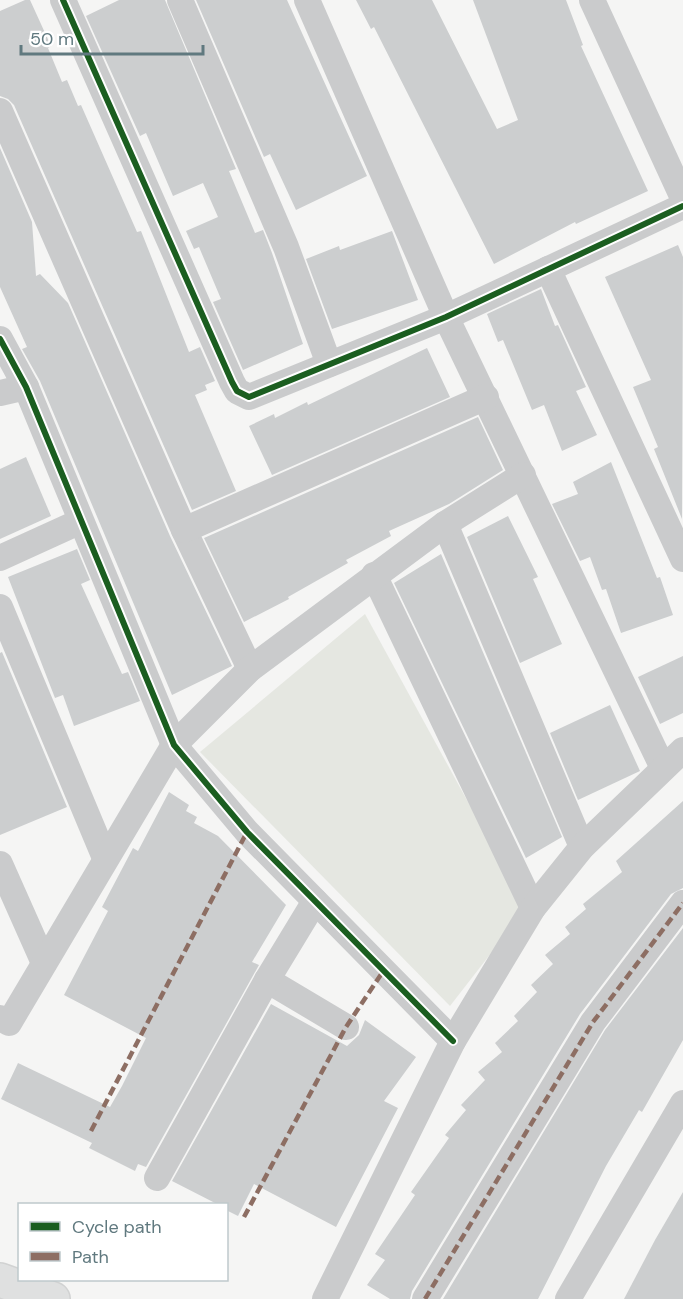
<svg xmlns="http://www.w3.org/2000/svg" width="683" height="1299" viewBox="0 0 683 1299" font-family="'DM Sans',sans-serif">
<rect width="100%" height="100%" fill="#f5f5f4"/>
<!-- green -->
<polygon fill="#e5e7e1" points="365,614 526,908 450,1006 200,752"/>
<!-- building -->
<g fill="#cccecf">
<polygon points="25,0 30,0 51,46 48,48 62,82 67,80 78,106 81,105 137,232 141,231 189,352 200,347 215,381 205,385 207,390 195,395 236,491 192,510 14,105 8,99 0,96 0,11"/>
<polygon points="119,0 165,0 236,169 229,171 255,233 263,230 272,253 303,344 243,370 213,302 221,299 199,247 194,249 186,231 218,217 203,183 173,196 146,133 140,136 86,16"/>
<polygon points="196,0 287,0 367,176 296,210 270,154 264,157"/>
<polygon points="356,0 432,0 497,129 518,120 473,0 566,0 583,45 581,46 648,191 576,224 575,222 494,264 374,27 371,29"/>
<polygon points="0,148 32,222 36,276 40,274 68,303 170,536 232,666 172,695 40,381 22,349 27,347 0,287"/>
<polygon points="392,231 418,300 332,329 306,259 339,246 340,250"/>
<polygon points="678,245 683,257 682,519 654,449 658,447 633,387 651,380 605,277"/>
<polygon points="541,289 555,326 558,325 586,387 576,391 597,435 562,451 544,405 532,410 503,340 498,342 487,314"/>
<polygon points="427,348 450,397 272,475 249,426 274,414 275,418 307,402 308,405"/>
<polygon points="478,417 503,470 449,504 389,531 391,536 346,560 348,563 288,597 289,599 244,622 204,538"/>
<polygon points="26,457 51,516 0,539 0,469"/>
<polygon points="611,462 657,578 660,577 673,615 621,633 606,589 602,590 590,557 580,561 552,504 578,494 573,482"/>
<polygon points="508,516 538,577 533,579 562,644 520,663 467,537"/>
<polygon points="77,549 90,580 81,584 122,674 128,672 140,701 74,726 63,695 55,698 8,577"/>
<polygon points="441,554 562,837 526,858 394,583"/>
<polygon points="2,652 67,807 0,835 0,653"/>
<polygon points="683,656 683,713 660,724 638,677"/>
<polygon points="610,705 640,771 578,800 550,733"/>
<polygon points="169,792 189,805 186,811 197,817 194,823 218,836 286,905 252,962 259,965 146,1167 138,1164 135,1171 89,1148 92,1143 1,1099 18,1063 110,1107 122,1086 146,1038 64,995 108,911 102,907 133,848 138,851"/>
<polygon points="683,801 683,888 671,894 580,1014 412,1291 410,1299 390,1299 367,1285 385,1260 375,1254 415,1195 411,1192 449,1138 445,1135 466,1110 461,1105 485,1080 478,1072 502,1052 495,1043 518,1021 514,1016 537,992 531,985 553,964 545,955 570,934 565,927 586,909 583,904 622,872 616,861"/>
<polygon points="683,928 683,1040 642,1112 639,1110 606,1166 538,1299 443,1299 605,1030"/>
<polygon points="271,1004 347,1046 359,1035 365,1020 416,1057 384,1101 398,1108 336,1227 254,1184 238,1216 226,1210 226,1204 217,1204 172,1181"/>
<polygon points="683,1192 683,1299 624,1299 655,1240"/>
</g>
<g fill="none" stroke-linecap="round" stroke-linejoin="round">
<!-- secondary casing -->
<g stroke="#d1d2d2" stroke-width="36">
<polyline id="secondary" points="0,1280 53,1299"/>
</g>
<!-- minor -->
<g stroke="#cacbcc" stroke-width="26">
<polyline points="63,0 232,382 237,391 249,397 446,317 683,206"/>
<polyline points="180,0 286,247 329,364"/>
<polyline points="307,0 446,317 663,768"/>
<polyline points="592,0 683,198"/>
<polyline points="0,111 184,530 250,669"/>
<polyline points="548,269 683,559"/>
<polyline points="0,339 26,387 174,745 247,832 453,1041"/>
<polyline points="0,393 26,387"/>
<polyline points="445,524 582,847"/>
<polyline points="184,530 486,397"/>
<polyline points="0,558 79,522"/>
<polyline points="374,575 533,908"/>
<polyline points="0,607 105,858"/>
<polyline points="0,864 44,963"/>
<polyline points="267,980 346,1027"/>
<polyline points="0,1018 9,1023 174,745 250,669 445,524 523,475"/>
<polyline points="157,1178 267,980 315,901"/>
<polyline points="325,1299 453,1041 533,908 582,847 683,750"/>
<polyline points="425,1299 593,1022 683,903"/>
<polyline points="568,1299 683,1103"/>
</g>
<!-- secondary -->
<use href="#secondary" stroke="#dfe0e0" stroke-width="33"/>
<!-- quiet -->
<g stroke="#8d6e63" stroke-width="4.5" stroke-dasharray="9 4.5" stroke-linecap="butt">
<polyline points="91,1131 247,832"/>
<polyline points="244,1217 346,1027 384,970"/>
<polyline points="425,1299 593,1022 683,903"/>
</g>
<!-- cycleway casing -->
<g stroke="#fff" stroke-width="10">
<g id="cycleway">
<polyline points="63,0 232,382 237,391 249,397 446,317 683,206"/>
<polyline points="0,339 26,387 174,745 247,832 453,1041"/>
</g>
</g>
<!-- cycleway -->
<use href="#cycleway" stroke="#1b5e20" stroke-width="6"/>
</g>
<!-- legend -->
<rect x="18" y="1203" width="210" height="78" fill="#ffffff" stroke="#bfc9cc" stroke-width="1.5"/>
<rect x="30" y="1222" width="30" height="9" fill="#1b5e20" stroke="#bfc9cc" stroke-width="1.5"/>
<text x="72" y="1233" font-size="18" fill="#60797f">Cycle path</text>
<rect x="30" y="1252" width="30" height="9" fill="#8d6e63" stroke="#bfc9cc" stroke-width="1.5"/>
<text x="72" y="1263" font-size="18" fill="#60797f">Path</text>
<!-- scale -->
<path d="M21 45v9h182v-9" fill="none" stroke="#60797f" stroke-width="3"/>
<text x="30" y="45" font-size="18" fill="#60797f" stroke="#ffffff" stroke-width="4.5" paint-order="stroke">50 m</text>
</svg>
